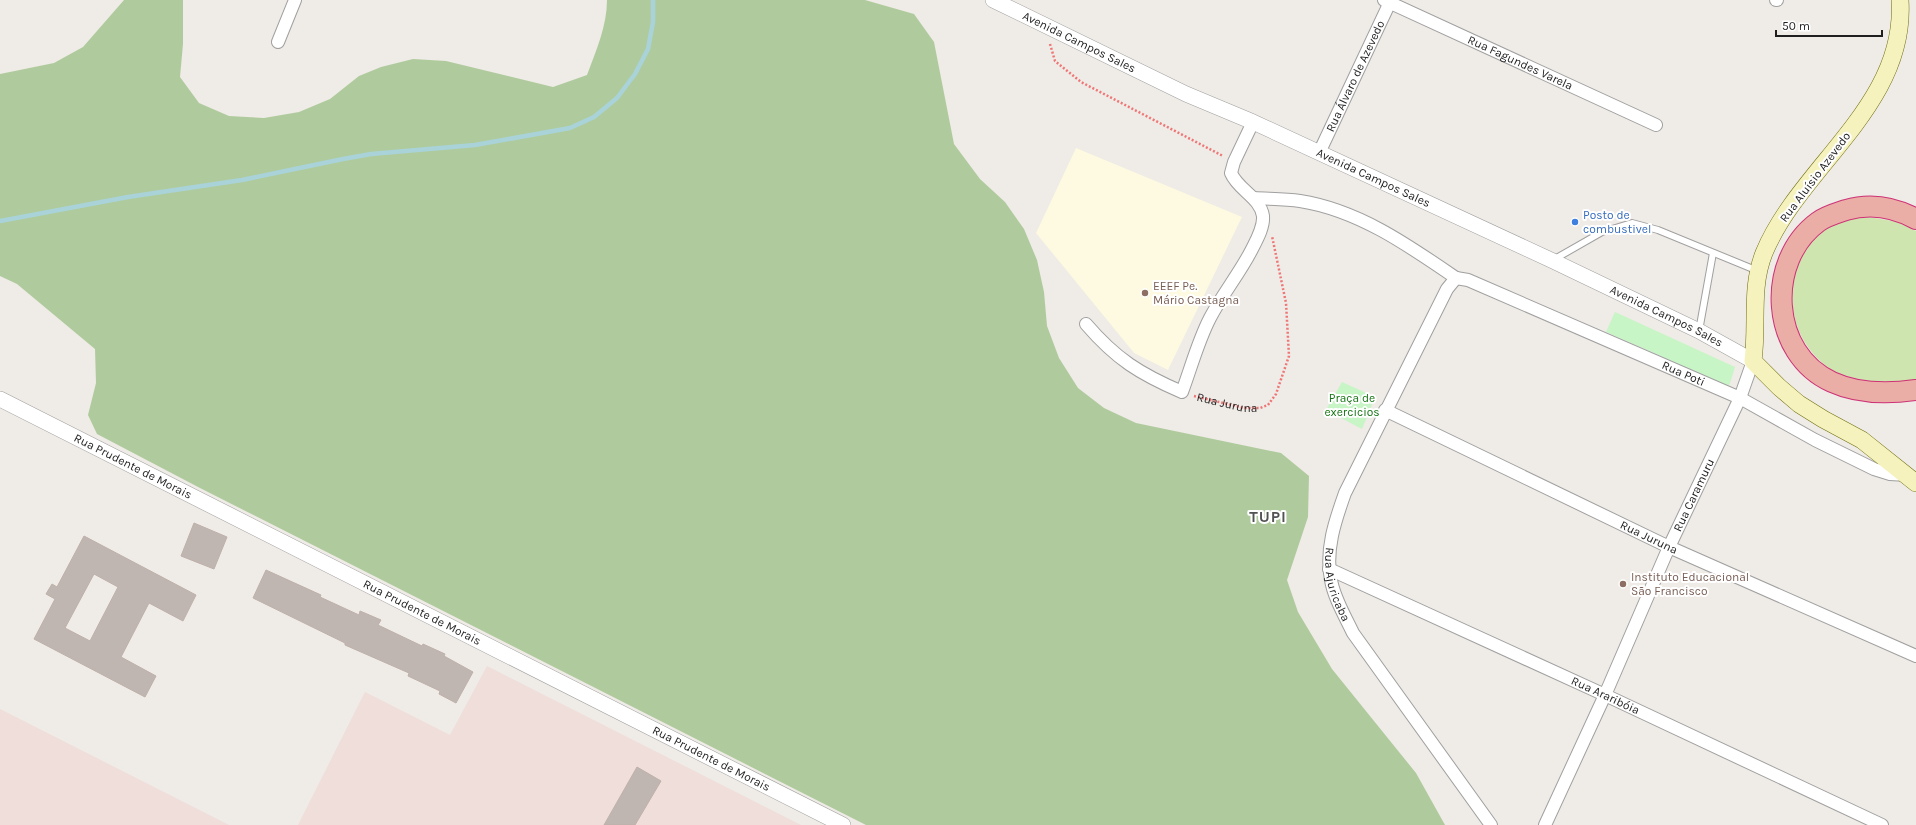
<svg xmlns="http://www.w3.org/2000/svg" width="1916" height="825" viewBox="0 0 1916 825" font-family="Karla,sans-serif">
<rect width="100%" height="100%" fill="#efebe6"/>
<!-- education -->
<polygon fill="#fdfae1" points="1076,148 1242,217 1168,370 1134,353 1036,233"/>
<!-- military -->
<g fill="#efdeda">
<polygon points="487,666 801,825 298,825 365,692 450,735"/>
<polygon points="0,709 229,825 0,825"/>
</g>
<!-- grass -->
<path fill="#cfe5af" d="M1869 217 1898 222 1916 231V380C1890 383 1863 383 1838 373 1826 368 1815 357 1808 347 1783 313 1787 255 1825 230 1838 222 1854 218 1869 217Z"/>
<!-- forest -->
<path fill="#afcb9d" d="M124 0H183V44L180 77 199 103 229 116 264 118 299 112 330 99 359 76 381 67 413 59 446 61 553 87 587 75C596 51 607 26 607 0H865L914 14 934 42 954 144 980 179 1005 202 1024 229 1037 260 1044 292 1047 326 1059 358 1078 388 1104 408 1136 423 1281 453 1309 476 1308 517 1287 580 1298 612 1332 669 1416 773 1445 825H866L200 488 97 434 88 415 96 383 95 349 17 284 0 276V74L54 63 83 47Z"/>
<!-- park -->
<g fill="#c7f5c6">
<polygon points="1615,312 1735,367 1729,386 1606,332"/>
<polygon points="1342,382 1375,397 1362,429 1326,410"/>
</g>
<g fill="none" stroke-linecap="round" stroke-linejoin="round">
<!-- stream -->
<polyline stroke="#a9d3d9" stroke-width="4.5" points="0,221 128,197 242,180 343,159 371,154 475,145 570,128 594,117 617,98 635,74 648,49 653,22 653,0"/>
</g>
<!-- building -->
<g fill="#bfb6b2" stroke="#bfb0a9" fill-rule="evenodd">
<polygon points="194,523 227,537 214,569 181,556"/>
<path d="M84 536 196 595 183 621 149 603 121 657 156 676 145 697 34 639 55 599 46 594 52 584 57 587ZM94 574 118 587 90 641 65 628Z"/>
<polygon points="266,570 321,595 320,597 359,615 360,611 381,620 378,625 422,646 423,644 445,654 444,656 473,672 456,703 439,694 440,691 408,676 409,673 345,645 345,643 253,598"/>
<polygon points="637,767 661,781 635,825 604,825"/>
</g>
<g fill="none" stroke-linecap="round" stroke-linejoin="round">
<!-- service casing -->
<g stroke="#a0a0a0" stroke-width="8">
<g id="service">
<polyline points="1553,260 1602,232 1632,223 1658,230 1758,271"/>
<polyline points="1699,331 1713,253"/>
</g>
</g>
<!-- minor casing -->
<g stroke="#a0a0a0" stroke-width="14">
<g id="minor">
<path id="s2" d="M1384 0 1656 125"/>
<polyline points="1776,0 1777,0"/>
<polyline points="278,42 295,0"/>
<path id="s3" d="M1319 153 1391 0"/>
<path d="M1254 198C1269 199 1285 199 1300 201 1358 210 1408 245 1456 278"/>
<path id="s4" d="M1456 278 1447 289 1345 493C1335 521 1325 550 1331 580 1334 598 1345 616 1353 633L1491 825"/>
<path id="s5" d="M1456 278 1468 280 1740 398 1815 440 1874 469 1890 474 1907 475"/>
<path d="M1086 324C1116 359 1140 374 1182 392 1191 368 1198 341 1210 318 1222 295 1239 274 1251 251 1256 241 1264 228 1263 216 1260 197 1238 190 1231 173L1234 162 1253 122"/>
<path id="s6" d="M1385 410 1669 547 1916 656"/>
<path id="s7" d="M1329 569 1605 695 1882 825"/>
<path id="s8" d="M1545 825 1605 695 1669 547 1740 398 1753 361"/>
</g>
</g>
<!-- tertiary casing -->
<g stroke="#a0a0a0" stroke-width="16">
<g id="tertiary">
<path id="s9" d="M993 0 1186 94 1253 122 1551 260 1699 331 1753 361"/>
<path id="s10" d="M0 399 843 825"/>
</g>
</g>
<!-- secondary casing -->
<g stroke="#6e6e0d" stroke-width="18">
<path id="secondary" d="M1900 0C1907 105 1800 166 1764 253 1750 288 1758 325 1753 361L1779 387 1799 404 1823 419 1862 440 1916 483"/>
</g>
<!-- trunk casing -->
<g stroke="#cd3277" stroke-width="22">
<path id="trunk" d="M1916 219C1894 207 1870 203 1846 210 1837 213 1826 216 1818 222 1765 261 1770 354 1832 382 1858 394 1888 394 1916 390"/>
</g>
<!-- path -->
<g stroke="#ef7676" stroke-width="2.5" stroke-dasharray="2 2" stroke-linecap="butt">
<polyline points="1050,44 1055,61 1081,82 1223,156"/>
<path id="s1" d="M1194 396 1244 408H1260L1268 405 1276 394 1289 356 1286 303 1272 236"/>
</g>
<!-- service -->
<use href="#service" stroke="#fff" stroke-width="6"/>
<!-- minor -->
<use href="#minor" stroke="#fff" stroke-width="12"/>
<!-- tertiary -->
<use href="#tertiary" stroke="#fff" stroke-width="15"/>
<!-- secondary -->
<use href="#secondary" stroke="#f5f2be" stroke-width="17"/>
<!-- trunk -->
<use href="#trunk" stroke="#eaaea6" stroke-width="20"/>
</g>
<!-- markers -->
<circle fill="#3f7fe0" stroke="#fff" stroke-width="1.5" cx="1575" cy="222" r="4"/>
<g fill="#8d6e63" stroke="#fff" stroke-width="1.5">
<circle cx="1145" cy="293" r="4"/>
<circle cx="1623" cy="584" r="4"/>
</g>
<g text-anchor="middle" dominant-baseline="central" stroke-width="4" stroke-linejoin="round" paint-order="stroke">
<!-- street labels -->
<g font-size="12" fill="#1f1f1f" stroke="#fff">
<text stroke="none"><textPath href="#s9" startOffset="96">Avenida Campos Sales</textPath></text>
<text stroke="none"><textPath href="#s2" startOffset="150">Rua Fagundes Varela</textPath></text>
<text stroke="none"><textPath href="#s3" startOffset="85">Rua Álvaro de Azevedo</textPath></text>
<text transform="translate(1815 177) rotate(-53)">Rua Aluísio Azevedo</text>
<text stroke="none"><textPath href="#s9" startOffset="420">Avenida Campos Sales</textPath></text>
<text stroke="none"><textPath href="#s9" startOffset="744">Avenida Campos Sales</textPath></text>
<text stroke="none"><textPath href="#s5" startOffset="247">Rua Poti</textPath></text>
<text stroke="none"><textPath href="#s1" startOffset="34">Rua Juruna</textPath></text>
<text stroke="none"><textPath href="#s10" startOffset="149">Rua Prudente de Morais</textPath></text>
<text stroke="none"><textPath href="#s8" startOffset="362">Rua Caramuru</textPath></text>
<text stroke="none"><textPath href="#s6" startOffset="293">Rua Juruna</textPath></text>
<text stroke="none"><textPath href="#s4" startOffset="337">Rua Ajuricaba</textPath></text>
<text stroke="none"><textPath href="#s10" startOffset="473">Rua Prudente de Morais</textPath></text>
<text stroke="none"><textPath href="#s7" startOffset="304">Rua Araribóia</textPath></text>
<text stroke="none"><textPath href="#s10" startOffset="797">Rua Prudente de Morais</textPath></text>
</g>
<!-- shop labels -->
<g font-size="12" fill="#366cbe" stroke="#fff" text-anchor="start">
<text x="1583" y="215">Posto de<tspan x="1583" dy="14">combustivel</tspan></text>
</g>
<!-- education labels -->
<g font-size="12" fill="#785e54" stroke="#fff" text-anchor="start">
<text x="1153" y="286">EEEF Pe.<tspan x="1153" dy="14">Mário Castagna</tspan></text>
<text x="1631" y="577">Instituto Educacional<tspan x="1631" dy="14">São Francisco</tspan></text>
</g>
<!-- park labels -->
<g font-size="12" fill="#167514" stroke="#fff">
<text x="1352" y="398">Praça de<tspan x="1352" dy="14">exercicios</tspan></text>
</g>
<!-- district labels -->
<g font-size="16" font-weight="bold" letter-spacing="1" fill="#525252" stroke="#fff">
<text x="1268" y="516">TUPI</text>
</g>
</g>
<!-- scale -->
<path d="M1776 30v6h106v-6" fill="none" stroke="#1f1f1f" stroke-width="2"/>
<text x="1782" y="30" font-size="12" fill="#1f1f1f" stroke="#ffffff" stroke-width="3" paint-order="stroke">50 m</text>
</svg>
